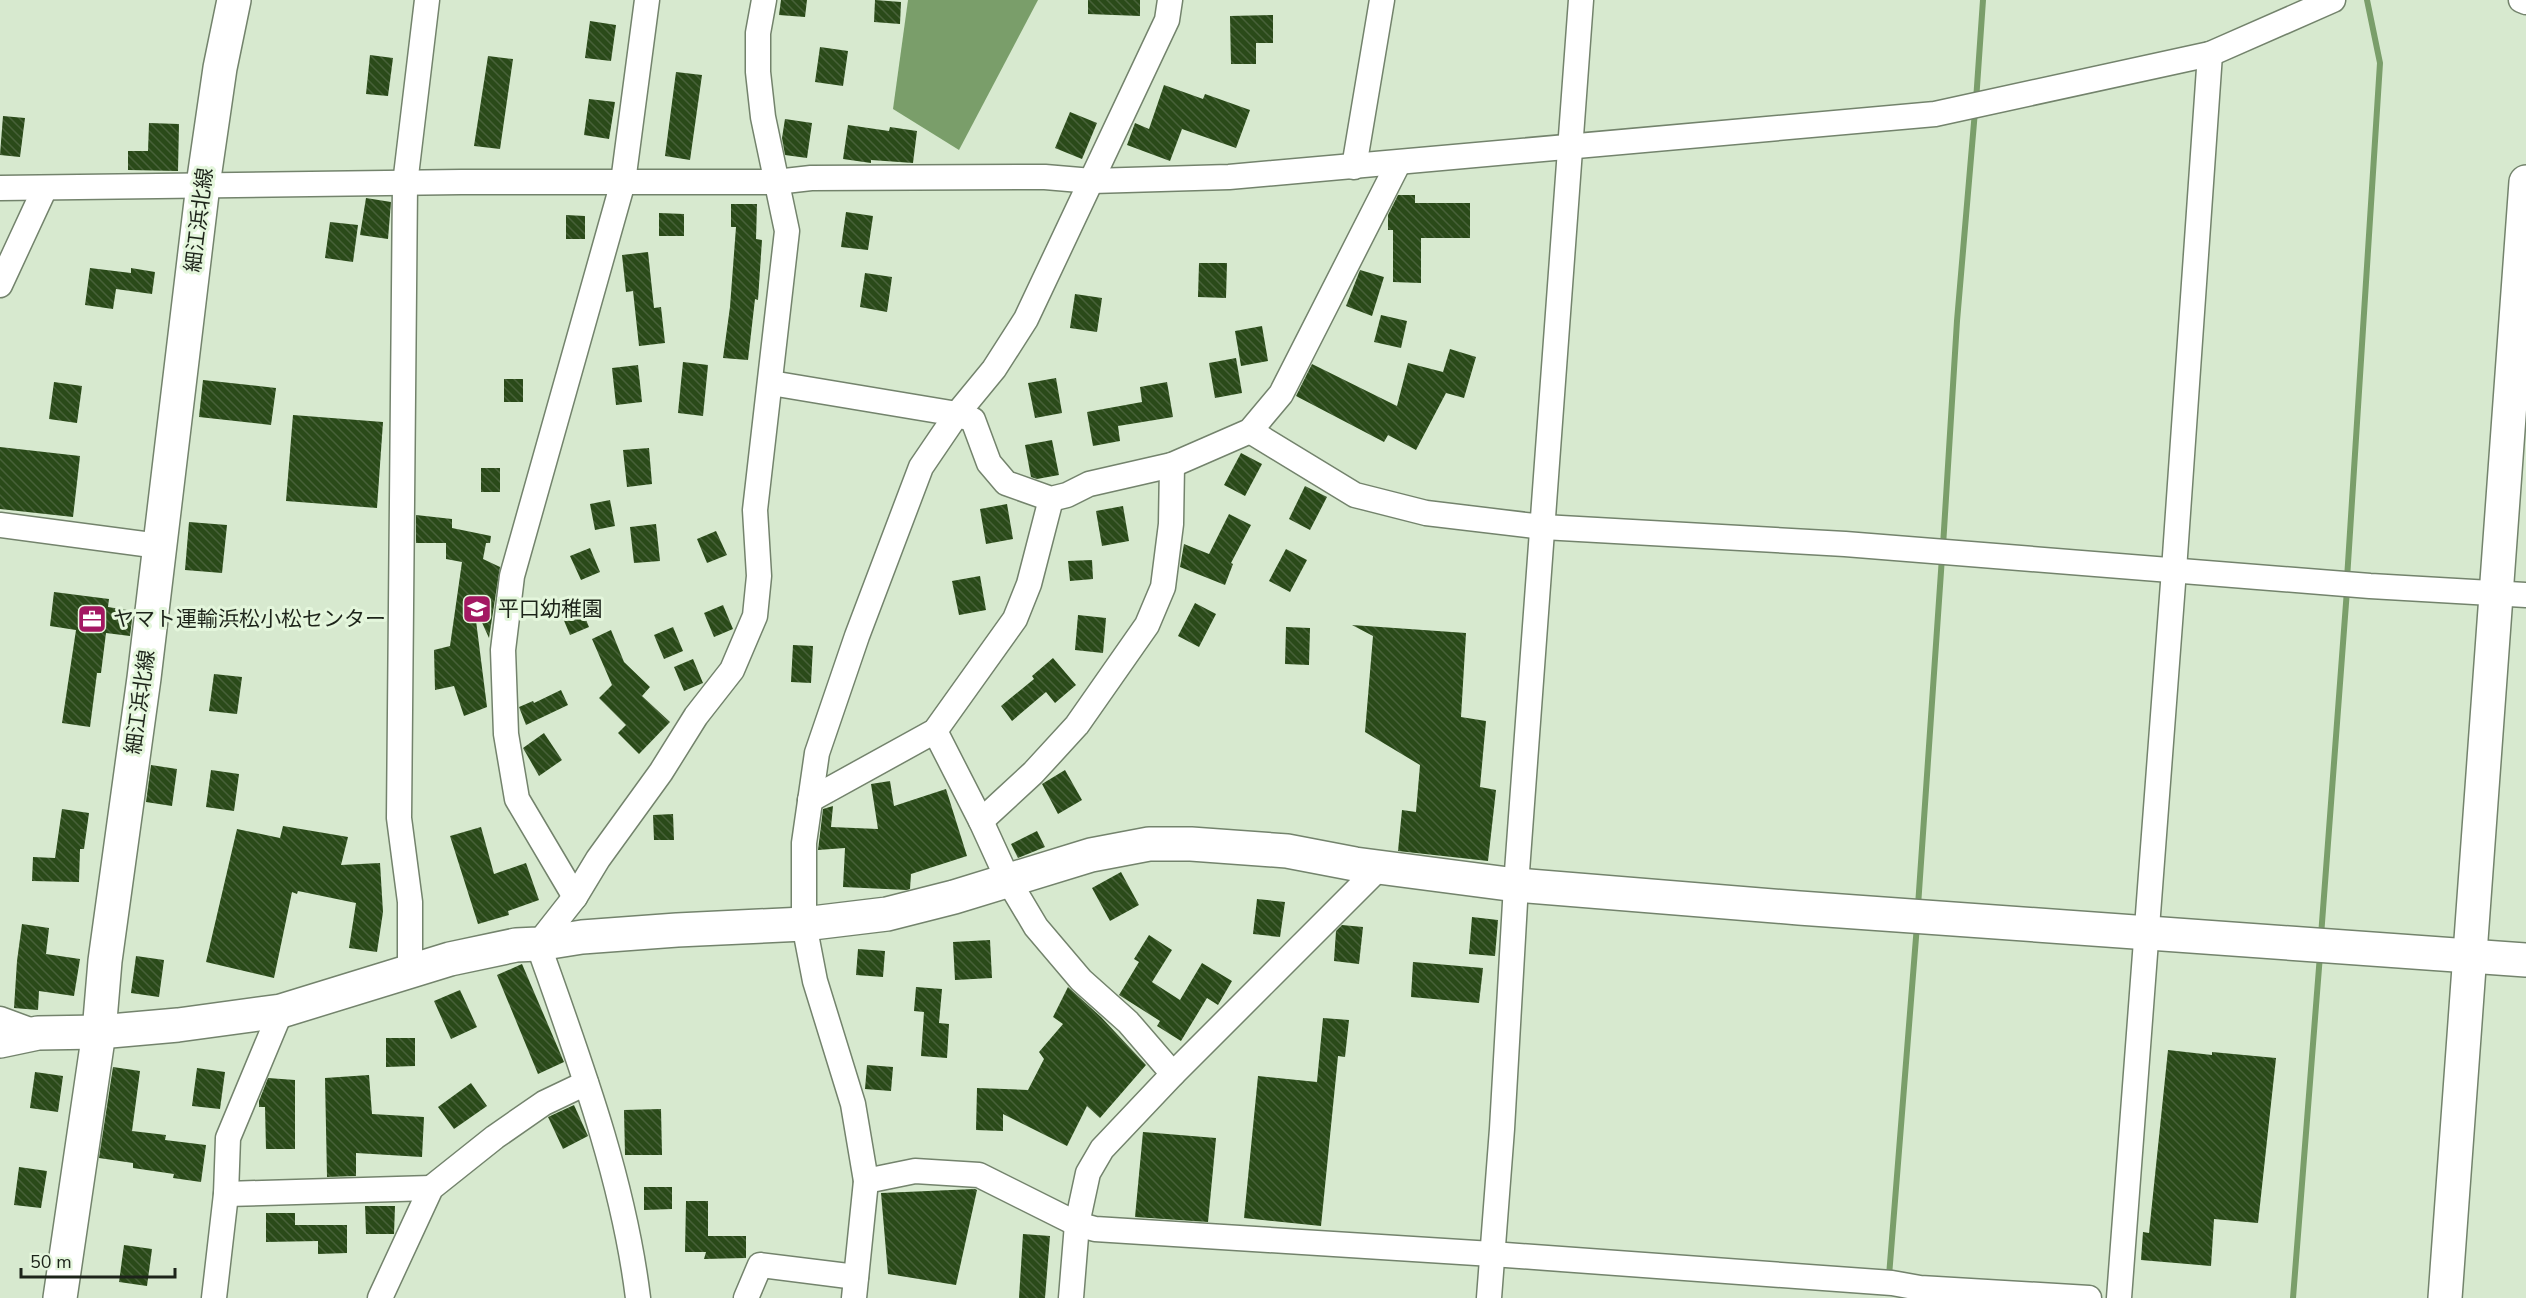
<svg xmlns="http://www.w3.org/2000/svg" width="2526" height="1298" viewBox="0 0 2526 1298" font-family="'Nunito Sans','Noto Sans JP',sans-serif">
<defs>
<pattern id="building-back-hatch" width="6" height="6" patternUnits="userSpaceOnUse" patternTransform="scale(1.5)"><rect width="6" height="6" fill="#2a4a19"/><path d="M-1 5l2 2M0 0l6 6M5-1l2 2" fill="none" stroke="#476139"/></pattern>
</defs>
<rect width="100%" height="100%" fill="#d7e9cf"/>
<!-- water -->
<polygon fill="#7a9e6a" points="908,0 1038,0 959,150 893,109"/>
<g fill="none" stroke-linecap="round" stroke-linejoin="round">
<!-- stream -->
<g stroke="#7a9e6a" stroke-width="6">
<polyline points="1976,101 1983,0"/>
<polyline points="1943,546 1957,321 1975,111"/>
<polyline points="2347,579 2380,63 2367,0"/>
<polyline points="1918,906 1942,557"/>
<polyline points="2321,936 2347,590"/>
<polyline points="1889,1276 1917,925"/>
<polyline points="2293,1298 2320,955"/>
</g>
</g>
<!-- building -->
<g fill="url(#building-back-hatch)">
<polygon points="781,0 807,0 805,17 779,15"/>
<polygon points="875,0 901,2 900,24 874,22"/>
<polygon points="1088,0 1140,0 1140,16 1088,14"/>
<polygon points="1273,15 1273,43 1256,43 1256,64 1231,64 1230,16"/>
<polygon points="590,21 616,25 611,61 585,58"/>
<polygon points="820,47 848,51 843,86 815,82"/>
<polygon points="370,55 393,58 388,96 366,94"/>
<polygon points="488,56 513,59 500,149 474,146"/>
<polygon points="676,72 702,75 690,160 665,156"/>
<polygon points="1164,85 1203,99 1205,94 1250,110 1236,148 1182,129 1170,161 1127,145 1135,123 1149,129"/>
<polygon points="589,99 615,102 609,139 584,135"/>
<polygon points="1070,112 1097,123 1082,159 1055,148"/>
<polygon points="3,116 25,118 20,157 0,155"/>
<polygon points="785,119 812,123 807,158 785,155 782,138"/>
<polygon points="149,123 179,124 178,171 128,170 128,151 148,151"/>
<polygon points="848,125 889,131 890,127 917,131 913,163 871,160 871,163 843,159"/>
<polygon points="1398,195 1415,195 1415,203 1470,203 1470,238 1421,238 1421,283 1393,282 1393,230 1388,230 1388,215"/>
<polygon points="366,198 391,202 388,239 360,235"/>
<polygon points="731,204 757,204 756,239 762,240 758,300 755,299 748,360 723,358 730,307 736,227 731,227"/>
<polygon points="846,212 873,216 868,250 841,247"/>
<polygon points="659,213 684,214 684,236 659,236"/>
<polygon points="566,215 585,216 585,239 566,239"/>
<polygon points="330,222 358,225 353,262 325,258"/>
<polygon points="648,252 654,308 661,307 665,343 639,346 633,291 626,292 622,255"/>
<polygon points="1199,263 1227,263 1226,298 1198,297"/>
<polygon points="90,268 131,273 131,268 155,272 152,294 116,289 113,309 85,305"/>
<polygon points="1360,270 1384,277 1372,316 1346,306"/>
<polygon points="865,273 892,277 887,312 860,307"/>
<polygon points="1075,294 1102,298 1097,332 1070,328"/>
<polygon points="1381,315 1407,321 1401,348 1374,342"/>
<polygon points="1262,326 1268,361 1241,366 1235,331"/>
<polygon points="1450,349 1476,357 1464,398 1446,393 1416,450 1388,435 1384,442 1296,396 1312,364 1397,406 1408,363 1443,372"/>
<polygon points="1236,358 1242,393 1215,398 1209,363"/>
<polygon points="683,362 708,365 703,416 678,413"/>
<polygon points="638,365 642,402 616,405 612,368"/>
<polygon points="1056,378 1062,413 1035,418 1028,383"/>
<rect x="504" y="379" width="19" height="23"/>
<polygon points="203,380 276,388 271,425 199,417"/>
<polygon points="54,382 82,386 77,423 49,419"/>
<polygon points="1167,382 1173,417 1118,426 1120,441 1093,446 1087,412 1142,402 1140,387"/>
<polygon points="293,415 383,422 377,508 286,501"/>
<polygon points="1052,440 1059,475 1037,479 1031,477 1025,445"/>
<polygon points="0,447 80,456 73,517 0,509"/>
<polygon points="649,448 652,484 627,487 623,450"/>
<polygon points="1241,453 1262,464 1245,496 1224,485"/>
<rect x="481" y="468" width="19" height="24"/>
<polygon points="1305,486 1327,497 1310,530 1289,519"/>
<polygon points="610,500 615,526 595,530 590,504"/>
<polygon points="1007,504 1013,539 986,544 980,509"/>
<polygon points="1123,506 1129,541 1102,546 1096,511"/>
<polygon points="1229,514 1251,525 1231,563 1233,564 1225,585 1180,567 1184,544 1209,554"/>
<polygon points="416,515 452,519 452,528 491,536 490,543 486,543 483,559 500,567 489,638 474,605 487,707 464,716 454,686 435,690 434,650 450,646 462,562 446,559 446,543 416,543"/>
<polygon points="189,522 227,525 222,573 185,570"/>
<polygon points="656,524 660,561 634,563 630,527"/>
<polygon points="716,531 727,555 707,563 697,539"/>
<polygon points="590,548 600,572 581,580 570,556"/>
<polygon points="1286,549 1307,560 1290,592 1269,581"/>
<polygon points="1092,560 1093,579 1070,581 1068,561"/>
<polygon points="980,576 986,610 959,615 952,581"/>
<polygon points="54,592 109,599 108,607 133,611 130,636 106,633 101,673 97,673 90,727 62,723 76,630 50,626"/>
<polygon points="579,603 589,627 570,635 560,611"/>
<polygon points="1195,603 1216,614 1199,647 1178,636"/>
<polygon points="723,605 733,629 714,637 704,613"/>
<polygon points="1078,615 1106,618 1103,653 1075,650"/>
<polygon points="1352,625 1466,633 1461,717 1486,721 1480,787 1496,790 1488,861 1398,851 1402,810 1416,812 1420,765 1365,732 1373,636"/>
<polygon points="673,627 683,651 664,659 654,635"/>
<polygon points="1286,627 1310,628 1309,665 1285,664"/>
<polygon points="611,630 624,662 650,687 642,696 670,722 639,754 618,733 626,725 599,698 612,685 592,639"/>
<polygon points="793,645 813,646 811,683 791,682"/>
<polygon points="1053,658 1076,685 1055,703 1046,692 1012,721 1001,706 1034,679 1032,676"/>
<polygon points="693,659 703,683 684,691 674,667"/>
<polygon points="214,674 242,677 237,714 209,711"/>
<polygon points="561,690 568,705 526,725 519,707 533,701 534,703"/>
<polygon points="544,733 562,760 539,776 523,748"/>
<polygon points="151,765 177,769 172,806 146,802"/>
<polygon points="211,770 239,774 234,811 206,807"/>
<polygon points="1065,770 1082,800 1058,814 1042,784"/>
<polygon points="890,781 894,806 946,789 967,856 911,874 910,889 907,890 843,887 845,848 818,850 823,809 833,806 831,827 878,829 871,784"/>
<polygon points="62,809 89,813 84,849 80,849 79,882 32,881 33,857 55,858"/>
<polygon points="673,814 674,840 654,840 653,815"/>
<polygon points="283,826 348,837 341,865 380,863 383,912 377,952 349,948 356,903 298,891 297,894 292,892 274,978 206,962 237,829 280,838"/>
<polygon points="481,827 494,874 526,863 539,900 508,911 509,915 478,924 450,836"/>
<polygon points="1037,831 1045,847 1018,858 1011,844"/>
<polygon points="1121,872 1139,905 1110,921 1092,888"/>
<polygon points="1257,899 1285,902 1280,937 1253,934"/>
<polygon points="1472,917 1498,920 1495,956 1469,954"/>
<polygon points="22,924 49,928 46,954 80,959 74,996 39,991 38,1010 14,1008 17,961"/>
<polygon points="1342,925 1363,927 1359,964 1334,961 1336,931"/>
<polygon points="1149,935 1172,950 1152,982 1180,1000 1202,963 1232,981 1218,1005 1207,998 1181,1041 1157,1026 1160,1021 1119,995 1139,962 1134,959"/>
<polygon points="990,940 992,978 955,980 953,942"/>
<polygon points="858,949 885,951 883,977 856,975"/>
<polygon points="136,956 164,960 159,997 131,993"/>
<polygon points="1413,962 1483,968 1479,1003 1411,997"/>
<polygon points="522,964 564,1062 538,1074 497,975"/>
<polygon points="916,987 942,989 939,1023 949,1024 947,1058 921,1056 924,1012 914,1011"/>
<polygon points="1068,987 1101,1017 1146,1065 1100,1118 1087,1106 1067,1146 1003,1114 1003,1131 976,1130 977,1088 1028,1090 1044,1059 1039,1052 1063,1024 1053,1017"/>
<polygon points="460,990 477,1027 451,1039 434,1001"/>
<polygon points="1323,1018 1349,1020 1345,1057 1338,1056 1321,1226 1244,1218 1258,1076 1317,1082"/>
<polygon points="386,1038 415,1038 415,1066 386,1067"/>
<polygon points="2168,1050 2212,1055 2212,1052 2276,1058 2258,1223 2214,1219 2211,1266 2141,1260 2143,1232 2149,1233"/>
<polygon points="867,1065 893,1067 891,1091 865,1089"/>
<polygon points="113,1067 140,1071 132,1131 166,1135 165,1140 206,1145 201,1182 173,1178 174,1174 133,1168 133,1163 99,1158"/>
<polygon points="197,1068 225,1072 220,1109 192,1106"/>
<polygon points="35,1072 63,1076 58,1112 30,1108"/>
<polygon points="369,1075 372,1114 424,1117 422,1157 356,1153 356,1176 327,1177 325,1078"/>
<polygon points="268,1078 295,1080 295,1149 266,1149 265,1107 259,1107 259,1101"/>
<polygon points="471,1083 487,1106 454,1129 438,1107"/>
<polygon points="574,1105 588,1136 563,1149 548,1117"/>
<polygon points="661,1109 662,1155 625,1155 624,1110"/>
<polygon points="1143,1132 1216,1138 1208,1222 1135,1217"/>
<polygon points="19,1167 47,1171 41,1208 14,1205"/>
<polygon points="644,1187 672,1187 672,1209 644,1210"/>
<polygon points="975,1189 977,1190 956,1285 888,1274 881,1193"/>
<polygon points="686,1201 708,1201 708,1236 746,1236 746,1258 704,1259 706,1252 685,1252"/>
<polygon points="365,1206 395,1206 394,1234 366,1234"/>
<polygon points="266,1213 295,1213 295,1225 347,1225 347,1253 318,1254 318,1241 266,1242"/>
<polygon points="1023,1234 1050,1236 1045,1298 1019,1298"/>
<polygon points="124,1245 152,1249 147,1286 119,1282"/>
</g>
<g fill="none" stroke-linecap="round" stroke-linejoin="round">
<!-- street casing -->
<g stroke="#73836c" stroke-width="27">
<g id="street">
<polyline points="2521,0 2526,2"/>
<polyline points="1354,167 1382,0"/>
<polyline points="0,188 461,182 776,182 811,178 1045,177 1092,181 1229,177 1935,114 2210,54 2333,0"/>
<polyline points="0,285 45,188"/>
<polyline points="771,383 957,414 973,420 989,463 1006,483 1051,499 1067,495 1089,484 1172,465 1250,431 1281,394 1398,164"/>
<polyline points="1250,431 1355,495 1426,513 1543,527 1845,544 2370,586 2526,595"/>
<polyline points="0,525 159,546"/>
<polyline points="935,731 981,821 1008,880 1036,927 1081,980 1128,1022 1173,1074"/>
<polyline points="810,800 935,731 1015,619 1029,584 1051,499"/>
<polyline points="981,821 1033,773 1077,725 1147,625 1163,587 1171,524 1172,465"/>
<polyline points="575,897 517,799 506,734 503,650 512,576 623,182 647,0"/>
<polyline points="410,971 410,902 399,818 405,184 427,0"/>
<polyline points="0,1019 38,1033"/>
<polyline points="866,1181 915,1171 979,1175 1077,1224 1095,1229 1492,1254 1892,1283 1920,1288 2089,1298"/>
<polyline points="226,1194 431,1188"/>
<polyline points="214,1298 226,1194 228,1138 281,1011"/>
<polyline points="380,1298 431,1188 495,1137 544,1103 586,1083"/>
<path d="M638 1298C623 1176 579 1060 538 944L575 897 598 859 661 772 696 716 732 670 755 616 759 576 755 510 787 231 763 117 758 72V33L764 0"/>
<polyline points="746,1298 760,1265 856,1277"/>
<polyline points="854,1298 866,1181 853,1104 815,981 804,924 804,843 817,753 857,636 921,467 957,414 994,369 1026,319 1167,20 1170,0"/>
<polyline points="1071,1298 1077,1224 1088,1173 1102,1149 1173,1074 1380,867"/>
<polyline points="1489,1298 1502,1129 1516,885 1581,0"/>
<polyline points="2119,1298 2174,570 2210,54"/>
</g>
</g>
<!-- secondary casing -->
<g stroke="#73836c" stroke-width="36">
<g id="secondary">
<polyline points="0,1041 38,1033 99,1032 178,1025 281,1011 450,959 516,945 538,944 582,937 677,930 804,924 887,914 954,897 1091,855 1149,844 1191,844 1287,851 1355,864 1516,885 1799,908 2526,960"/>
<polyline points="60,1298 99,1032 105,961 144,678 203,185 220,68 234,0"/>
<polyline points="2445,1298 2526,182"/>
</g>
</g>
<!-- street -->
<use href="#street" stroke="#fff" stroke-width="24"/>
<!-- secondary -->
<use href="#secondary" stroke="#fff" stroke-width="33"/>
</g>
<!-- icons -->
<defs>
<g id="school-square" transform="scale(1.5)"><rect x="-9" y="-9" width="18" height="18" rx="4" fill="#a31862" stroke="#e4f6dc"/><path d="M0-5L7-2L0 1L-7-2ZM-4 1L0 2.5L4 1V4Q0 6-4 4Z" fill="#fff"/></g>
<g id="office-square" transform="scale(1.5)"><rect x="-9" y="-9" width="18" height="18" rx="4" fill="#a31862" stroke="#e4f6dc"/><path d="M-6-3h4V-5.5h4V-3h4V5H-6ZM-1-4.5V-3h2v-1.5ZM-6 0V1H6V0Z" fill="#fff"/></g>
</defs>
<g fill-rule="evenodd">
<use href="#school-square" x="477" y="609"/>
<use href="#office-square" x="92" y="619"/>
</g>
<g text-anchor="middle" dominant-baseline="central" stroke-width="6" stroke-linejoin="round" paint-order="stroke">
<!-- street labels -->
<g font-size="21" fill="#1d241a" stroke="#e4f6dc">
<text transform="translate(199 220) rotate(-83)">細江浜北線</text>
<text transform="translate(140 702) rotate(-82)">細江浜北線</text>
</g>
<!-- poi labels -->
<g font-size="21" fill="#1d241a" stroke="#e4f6dc" text-anchor="start">
<text x="498" y="609">平口幼稚園</text>
<text x="113" y="619">ヤマト運輸浜松小松センター</text>
</g>
</g>
<!-- scale -->
<path d="M21 1268v9h154v-9" fill="none" stroke="#1d241a" stroke-width="3"/>
<text x="30" y="1268" font-size="18" fill="#1d241a" stroke="#e4f6dc" stroke-width="4.5" paint-order="stroke">50 m</text>
</svg>
